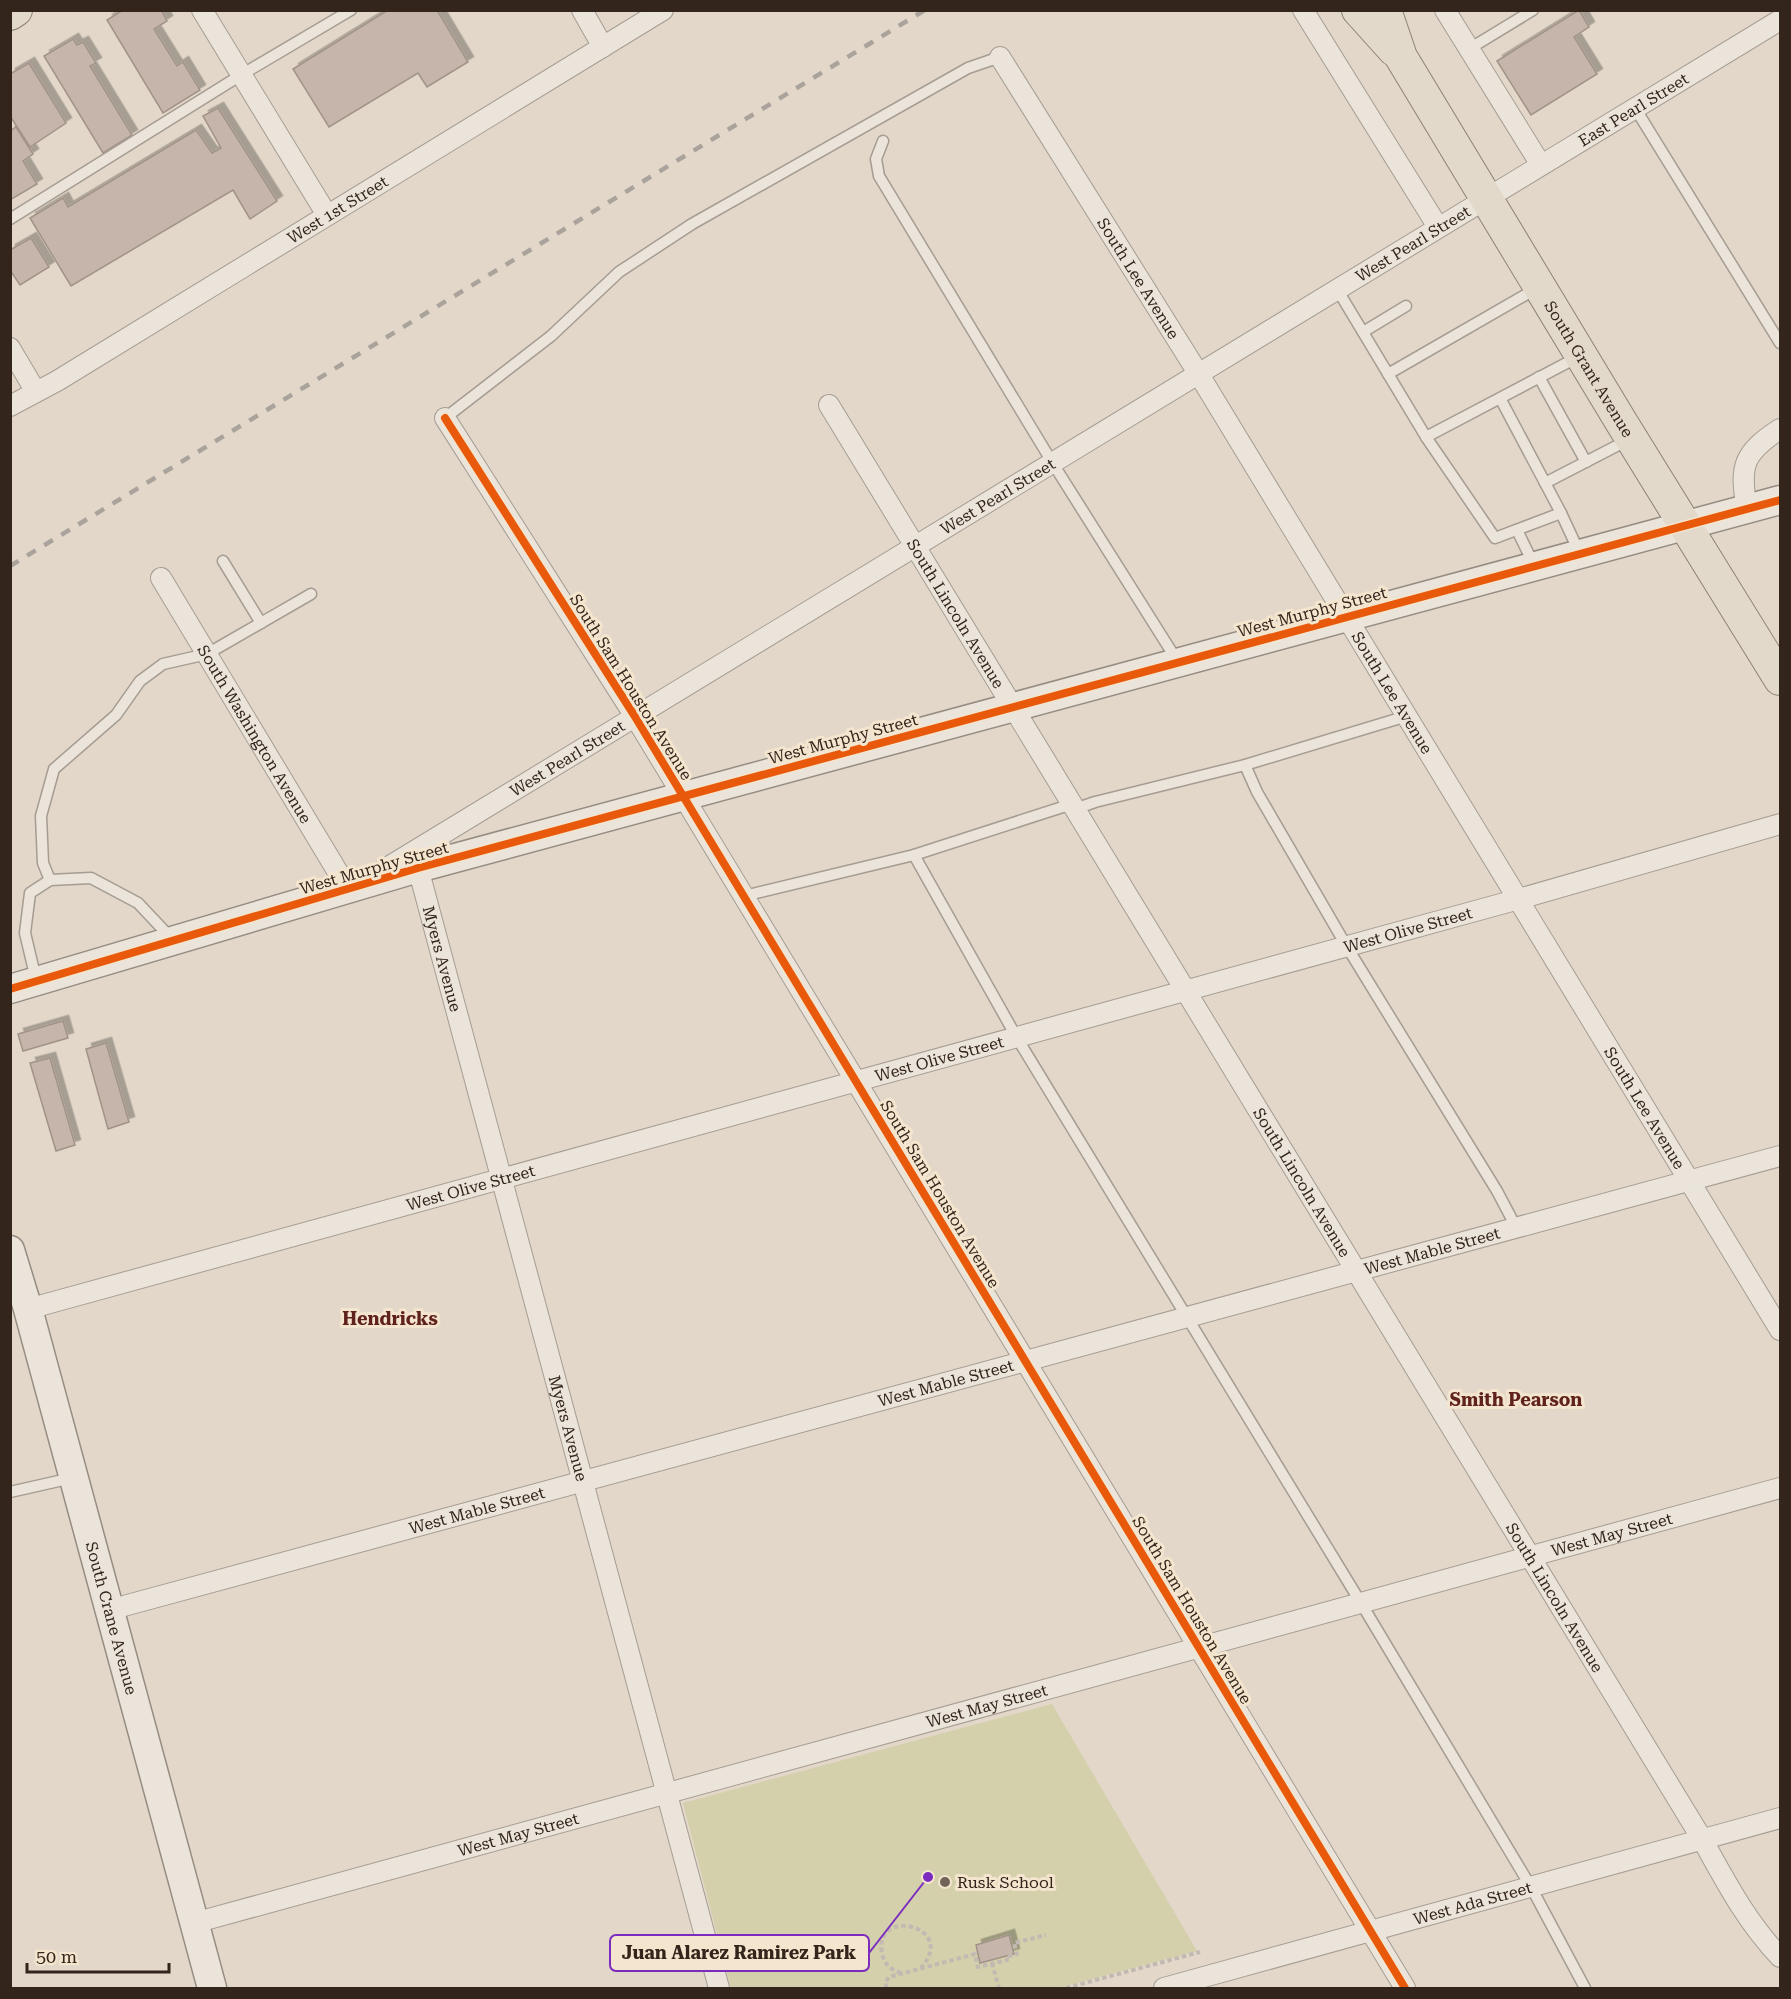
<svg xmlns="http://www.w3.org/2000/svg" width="1791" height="1999" viewBox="0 0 1791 1999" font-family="'Roboto Serif',serif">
<defs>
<filter id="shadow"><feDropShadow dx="5.5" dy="-5.5" stdDeviation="0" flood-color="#0004"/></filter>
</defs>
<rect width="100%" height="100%" fill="#e2d7c8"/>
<!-- green -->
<polygon fill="#d4d0ab" points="1052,1704 1197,1951 1058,1988 731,1988 683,1803"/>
<!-- building -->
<g fill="#c5b5aa" stroke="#a29388" stroke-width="1.5" filter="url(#shadow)">
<polygon points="123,10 161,10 167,21 154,29 177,66 183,62 200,90 163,113 107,20"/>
<polygon points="388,10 437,10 468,62 427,87 418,73 329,127 293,69"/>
<polygon points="1579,10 1589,27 1574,37 1597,74 1531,115 1497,61"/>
<polygon points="73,39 77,45 83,42 96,63 90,66 132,135 103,153 44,56"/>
<polygon points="29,63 66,123 30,147 10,116 10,74"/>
<polygon points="218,108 277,201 250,219 233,190 71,286 30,218 63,198 68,207 196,130 212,153 221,148 203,116"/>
<polygon points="16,127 33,154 23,161 37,184 10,200 10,131"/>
<polygon points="31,238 49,267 20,285 10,270 10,250"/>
<polygon points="63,1021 68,1038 23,1051 18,1034"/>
<polygon points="106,1043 129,1122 108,1129 86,1049"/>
<polygon points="50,1058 75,1145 56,1151 30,1063"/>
<polygon points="1009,1935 1014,1954 980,1963 976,1945"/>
</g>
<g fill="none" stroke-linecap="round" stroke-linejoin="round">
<!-- lane casing -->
<g stroke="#a69c92" stroke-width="13">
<g id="lane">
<polyline points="1469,49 1533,10"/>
<polyline points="1635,108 1780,343"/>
<polyline points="883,141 876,159 879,176 1052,462 1178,662"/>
<polyline points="10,219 241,75 351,10"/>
<polyline points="1337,289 1426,437"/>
<polyline points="1363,332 1406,306"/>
<polyline points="1388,374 1539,287"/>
<polyline points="1539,377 1586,462"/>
<polyline points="1500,398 1561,513 1495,538 1426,437 1578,357"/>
<polyline points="445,418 551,336 619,272 692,224 968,68 1000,57"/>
<polyline points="1545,483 1630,439"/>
<polyline points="1561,513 1580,554"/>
<polyline points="1517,530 1534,565"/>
<polyline points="223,561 261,623"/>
<polyline points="1245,765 1407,716"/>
<polyline points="1075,809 1095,802 1245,765 1257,792 1347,947 1497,1191 1516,1227"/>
<polyline points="914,855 1017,1038 1361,1603 1531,1887 1585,1988"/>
<polyline points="50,880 43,863 41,816 54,769 116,715 140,681 163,664 207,654 311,594"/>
<polyline points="744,896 914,855 1072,804"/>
<polyline points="36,979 25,933 30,893 50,880 91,878 138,903 171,938"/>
<polyline points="10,1492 72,1478"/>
</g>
</g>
<!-- street casing -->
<g stroke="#a69c92" stroke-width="22">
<g id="street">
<polyline points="202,10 327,215"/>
<polyline points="582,10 603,47"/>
<polyline points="1303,10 1438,227"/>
<polyline points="1445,10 1541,165"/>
<path id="s1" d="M1000 57 1198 373 1780 1330"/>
<polyline points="10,348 36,392"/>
<path id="s2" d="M829 405 1702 1839C1726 1882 1746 1921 1780 1957"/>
<path id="s3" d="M10 406 57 381 663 10"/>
<polyline points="445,418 634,715 1405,1988"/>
<path d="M1747 509C1739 466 1743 453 1780 429"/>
<path id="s4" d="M161 578 348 889"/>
<path id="s5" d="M418 868 719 1988"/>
<path id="s6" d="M380 872 1780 20"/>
<path id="s7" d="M28 1309 1519 899 1780 824"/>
<path id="s8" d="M109 1610 1780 1156"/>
<path id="s9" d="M194 1923 1780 1488"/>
<path id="s10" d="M1164 1988 1780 1818"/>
</g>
</g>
<!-- secondary casing -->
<g stroke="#968c82" stroke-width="31">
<g id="secondary">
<polyline points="10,989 418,868 1780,500"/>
<path id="s11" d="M10 1250 28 1309 212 1988"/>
</g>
</g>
<!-- primary casing -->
<g stroke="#8c8279" stroke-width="34">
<g id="primary">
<polyline points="1358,10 1394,50"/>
<path id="s12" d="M1385 10 1401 57 1620 420 1780 679"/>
<polyline points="10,14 16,10"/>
</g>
</g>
<!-- path -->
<g stroke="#c2bab2" stroke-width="4" stroke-dasharray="4.5 3" stroke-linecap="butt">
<polyline points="992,1963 999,1988"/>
<path d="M901 1973C891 1970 884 1964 882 1953 873 1906 959 1926 921 1968"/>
<polyline points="887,1988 885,1983 889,1977 975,1954 978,1967 1007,1960 1006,1957 1017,1954 1014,1943 1046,1935"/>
<polyline points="1066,1988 1200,1952"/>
</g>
<!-- lane -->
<use href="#lane" stroke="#eae4db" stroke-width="10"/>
<!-- street -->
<use href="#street" stroke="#eae4db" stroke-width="20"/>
<!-- secondary -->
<use href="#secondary" stroke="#eae4db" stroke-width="28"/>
<!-- primary -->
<use href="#primary" stroke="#e2d9cb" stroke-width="32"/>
<!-- rail -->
<polyline stroke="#a9a39c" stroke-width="4.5" stroke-dasharray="10 10" stroke-linecap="butt" points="10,566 925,10"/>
<!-- cycleway casing -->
<g stroke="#f4e5ce" stroke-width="11">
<g id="cycleway">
<polyline points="445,418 634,715 1405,1988"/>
<polyline points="10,989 418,868 1780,500"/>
</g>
</g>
<!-- cycleway -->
<use href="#cycleway" stroke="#e8590c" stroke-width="8"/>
</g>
<!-- markers -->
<circle fill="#716358" stroke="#f4e5ce" stroke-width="2" cx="945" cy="1882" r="6"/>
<g text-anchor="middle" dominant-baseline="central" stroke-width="6" stroke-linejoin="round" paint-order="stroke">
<!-- street labels -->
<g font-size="16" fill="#34251c" stroke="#f4e5ce">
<text stroke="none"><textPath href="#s6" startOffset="1467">East Pearl Street</textPath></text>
<text stroke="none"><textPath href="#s3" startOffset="382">West 1st Street</textPath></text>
<text stroke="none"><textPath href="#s6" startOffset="1209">West Pearl Street</textPath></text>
<text stroke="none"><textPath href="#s1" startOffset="261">South Lee Avenue</textPath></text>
<text stroke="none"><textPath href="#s12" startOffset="414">South Grant Avenue</textPath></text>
<text stroke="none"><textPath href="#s6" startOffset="723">West Pearl Street</textPath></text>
<text transform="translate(1312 612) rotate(-15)">West Murphy Street</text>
<text stroke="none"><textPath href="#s2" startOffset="244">South Lincoln Avenue</textPath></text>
<text transform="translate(631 687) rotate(58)">South Sam Houston Avenue</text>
<text stroke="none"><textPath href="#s1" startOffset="747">South Lee Avenue</textPath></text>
<text stroke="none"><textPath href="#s4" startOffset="182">South Washington Avenue</textPath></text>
<text transform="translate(843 739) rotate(-15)">West Murphy Street</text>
<text stroke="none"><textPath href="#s6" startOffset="219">West Pearl Street</textPath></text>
<text transform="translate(374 868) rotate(-16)">West Murphy Street</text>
<text stroke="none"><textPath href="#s7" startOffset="1431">West Olive Street</textPath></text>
<text stroke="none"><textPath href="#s5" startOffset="94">Myers Avenue</textPath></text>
<text stroke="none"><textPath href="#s7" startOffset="945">West Olive Street</textPath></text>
<text stroke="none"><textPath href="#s1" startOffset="1233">South Lee Avenue</textPath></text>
<text stroke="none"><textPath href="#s2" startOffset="910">South Lincoln Avenue</textPath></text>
<text stroke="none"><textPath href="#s7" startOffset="459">West Olive Street</textPath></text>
<text transform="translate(940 1194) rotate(59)">South Sam Houston Avenue</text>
<text stroke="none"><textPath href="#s8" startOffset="1371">West Mable Street</textPath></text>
<text stroke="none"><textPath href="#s8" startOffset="867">West Mable Street</textPath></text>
<text stroke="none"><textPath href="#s5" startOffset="580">Myers Avenue</textPath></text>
<text stroke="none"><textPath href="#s8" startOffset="381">West Mable Street</textPath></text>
<text stroke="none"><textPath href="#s9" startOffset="1470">West May Street</textPath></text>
<text stroke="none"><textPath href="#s2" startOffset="1396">South Lincoln Avenue</textPath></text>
<text transform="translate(1192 1610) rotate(59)">South Sam Houston Avenue</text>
<text stroke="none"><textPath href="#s11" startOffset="382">South Crane Avenue</textPath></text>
<text stroke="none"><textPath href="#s9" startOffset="822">West May Street</textPath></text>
<text stroke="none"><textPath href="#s9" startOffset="336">West May Street</textPath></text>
<text stroke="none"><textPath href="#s10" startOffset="320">West Ada Street</textPath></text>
</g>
<!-- poi labels -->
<g font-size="16" fill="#34251c" stroke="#f4e5ce" text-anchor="start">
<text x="957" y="1882">Rusk School</text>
</g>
<!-- neighbourhood labels -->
<g font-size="18" font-weight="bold" fill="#5f231c" stroke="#f4e5ce">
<text x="390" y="1318">Hendricks</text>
<text x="1516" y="1399">Smith Pearson</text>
</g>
</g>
<!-- callouts -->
<path fill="none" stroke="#7b2cbf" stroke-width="2" d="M928 1877L869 1953"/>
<circle fill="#7b2cbf" stroke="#f4e5ce" stroke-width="2" cx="928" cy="1877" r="6"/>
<rect fill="#f4e5ce" stroke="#7b2cbf" stroke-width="2" x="610" y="1935" width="259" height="36" rx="6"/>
<g font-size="18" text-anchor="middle" font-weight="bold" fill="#34251c">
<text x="739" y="1959">Juan Alarez Ramirez Park</text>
</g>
<!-- border -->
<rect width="1791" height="1999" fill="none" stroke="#34251c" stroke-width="24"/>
<!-- scale -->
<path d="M27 1963v9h142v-9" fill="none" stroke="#34251c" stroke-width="3"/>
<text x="36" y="1963" font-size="18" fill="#34251c" stroke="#f4e5ce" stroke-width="4.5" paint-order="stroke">50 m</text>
</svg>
